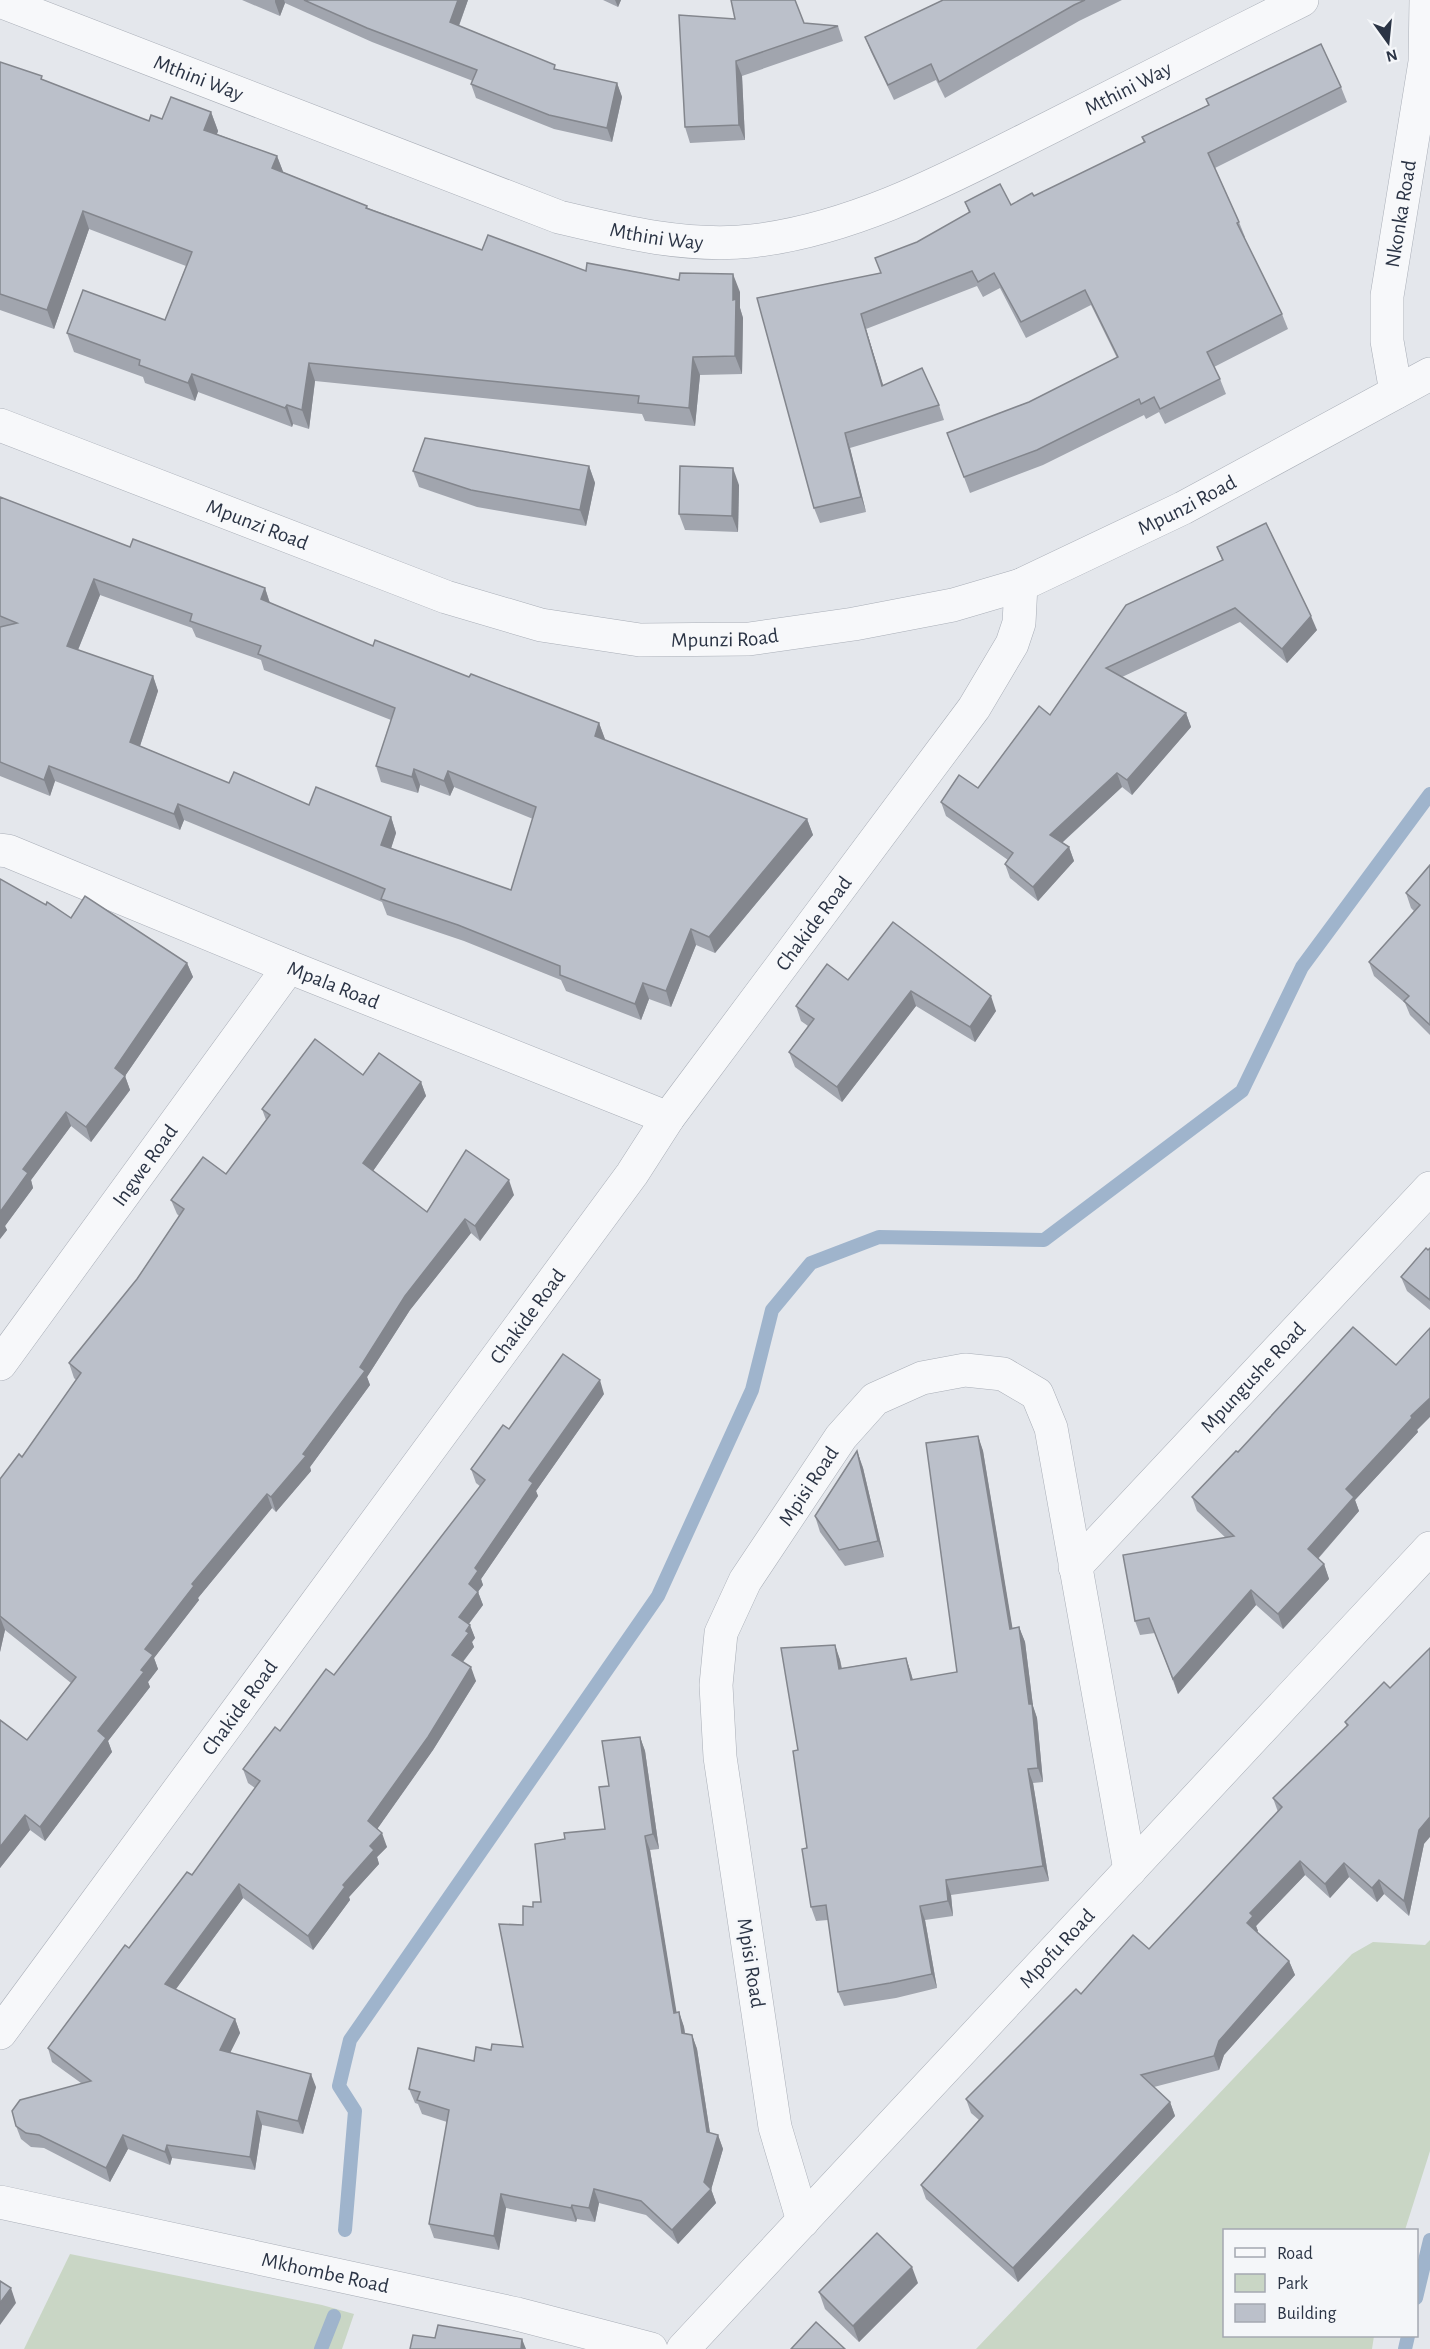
<svg xmlns="http://www.w3.org/2000/svg" width="1430" height="2349" viewBox="0 0 1430 2349" font-family="'Alegreya Sans',sans-serif">
<rect width="100%" height="100%" fill="#e4e7ec"/>
<!-- green -->
<g fill="#c9d6c5">
<polygon points="1430,1940 1430,2151 1405,2230 1224,2230 1224,2336 1374,2336 1372,2349 976,2349 1352,1954 1373,1942 1425,1945"/>
<polygon points="70,2254 322,2305 354,2314 342,2349 24,2349"/>
</g>
<g fill="none" stroke-linecap="round" stroke-linejoin="round">
<!-- stream -->
<g stroke="#9fb4cc" stroke-width="14">
<polyline points="345,2230 355,2111 339,2086 350,2040 658,1596 752,1390 772,1310 811,1263 879,1237 1044,1240 1242,1091 1302,967 1430,794"/>
<polyline points="1416,2298 1430,2240"/>
<polyline points="321,2349 334,2316"/>
<polyline points="1405,2349 1408,2336"/>
</g>
<!-- minor casing -->
<g stroke="#a9aeb7" stroke-width="34">
<g id="minor">
<path id="s1" d="M0 1 559 217C622 232 687 248 752 241 858 229 957 174 1051 127 1134 85 1218 42 1302 0"/>
<path id="s2" d="M1396 392 1387 341V296L1425 62 1426 0"/>
<path id="s3" d="M0 425 446 597 541 625 640 640 749 639 854 624 953 605 1021 585 1183 508 1430 374"/>
<path id="s4" d="M0 850 8 851 289 967 668 1118"/>
<path id="s5" d="M0 1364 289 967"/>
<path id="s6" d="M1075 1567 1430 1188"/>
<path id="s7" d="M0 2033 632 1174 668 1118 974 708 1012 644 1019 623 1021 585"/>
<path id="s8" d="M0 2202 517 2314 651 2349"/>
<path id="s9" d="M803 2221 775 2127 720 1757 716 1685 721 1633 745 1581 841 1437 875 1399 922 1378 965 1370 1003 1374 1037 1394 1051 1428 1130 1870"/>
<path id="s10" d="M683 2349 1430 1548"/>
</g>
</g>
<!-- minor -->
<use href="#minor" stroke="#f7f8fa" stroke-width="33"/>
</g>
<!-- wall -->
<g fill="#a1a5ae" fill-rule="evenodd">
<polygon points="242,0 468,0 459,26 557,70 617,83 622,97 612,142 554,129 476,98 471,84 473,81 372,42 285,3 280,16"/>
<polygon points="603,0 621,0 618,7"/>
<polygon points="943,0 1122,0 1079,21 945,98 936,80 894,100 871,52 865,37"/>
<polygon points="735,19 838,26 843,41 742,76 745,140 690,143 685,127"/>
<polygon points="0,62 44,80 149,121 211,112 218,131 217,134 277,156 283,172 367,206 368,208 482,250 586,271 740,292 740,308 743,318 742,374 700,375 695,426 645,421 642,414 315,381 309,429 293,424 292,427 198,392 195,401 145,383 143,377 74,352 67,333 165,320 186,266 89,229 54,329 0,310"/>
<polygon points="1341,87 1347,102 1215,168 1239,222 1245,237 1244,238 1282,314 1288,329 1214,367 1220,379 1226,394 1165,424 1159,412 1146,419 1144,415 1043,465 970,493 947,433 1029,402 1117,358 1091,305 1026,338 1000,288 983,297 977,286 866,329 883,385 939,405 944,420 850,448 866,512 820,523 814,508 757,298 881,273 917,242 969,213 965,202 1011,205 1034,196 1144,143 1142,137 1208,105 1206,99"/>
<polygon points="589,466 595,483 586,526 477,507 419,487 413,471"/>
<polygon points="739,485 738,532 685,530 679,514"/>
<path d="M0 497 130 547 265 588 270 603 373 646 469 677 599 723 605 740 807 819 813 835 715 953 696 945 671 1007 649 999 641 1020 566 991 561 980 464 941 387 915 382 902 184 820 180 830 55 781 50 796 0 776ZM100 595 192 628 196 637 261 660 264 670 391 720 376 766 381 782 418 793 420 785 450 796 454 787 533 819 511 890 391 848 396 833 391 817 309 805 229 783 140 746 158 691 153 676 78 650Z"/>
<polygon points="1217,547 1317,630 1287,663 1240,622 1122,677 1186,713 1191,727 1132,795 1122,787 1062,843 1069,847 1074,861 1038,901 1010,878 1005,864 1008,860 946,816 941,802 978,788 1050,715 1222,560"/>
<polygon points="1430,865 1430,1035 1410,1015 1405,1003 1374,976 1369,962 1414,911 1411,908 1406,893"/>
<polygon points="71,918 187,963 193,977 125,1076 130,1090 91,1142 71,1126 31,1180 33,1188 5,1226 7,1230 0,1239"/>
<polygon points="893,922 996,1011 975,1042 916,1006 842,1102 795,1067 789,1052 808,1026 801,1021 796,1006 848,980"/>
<polygon points="363,1075 421,1082 426,1096 373,1171 427,1212 514,1195 480,1241 471,1233 410,1310 367,1377 370,1385 310,1467 311,1471 276,1512 272,1508 198,1598 199,1600 154,1658 158,1669 148,1682 150,1687 108,1741 112,1752 45,1841 30,1830 0,1868 0,1720 27,1740 71,1683 5,1630 0,1652 0,1479 22,1457 76,1380 74,1378 69,1363 137,1279 179,1216 177,1214 171,1200 226,1174 266,1120 262,1109"/>
<polygon points="1430,1248 1430,1310 1407,1291 1401,1277"/>
<polygon points="1396,1365 1418,1432 1355,1500 1359,1511 1318,1559 1324,1564 1329,1579 1283,1629 1256,1605 1178,1694 1155,1633 1140,1635 1135,1621 1226,1538 1197,1511 1192,1497 1238,1452"/>
<polygon points="604,1394 536,1491 538,1496 481,1579 483,1585 478,1592 483,1605 469,1624 475,1638 472,1642 474,1647 463,1662 476,1681 433,1750 377,1829 387,1847 377,1857 379,1864 349,1897 350,1900 313,1950 243,1898 176,1989 235,2019 240,2033 230,2053 316,2087 303,2134 262,2125 255,2170 172,2158 170,2165 128,2149 110,2182 44,2148 31,2147 21,2139 16,2126 81,2083 52,2062 48,2048 129,1948 192,1875 255,1788 248,1783 243,1769 334,1675 481,1487 476,1483 471,1469 509,1429"/>
<polygon points="978,1436 983,1451 1012,1628 1019,1627 1025,1642 1033,1706 1037,1718 1043,1782 1033,1783 1049,1881 951,1895 953,1916 925,1920 937,1988 896,1998 844,2006 838,1992 828,1920 816,1921 811,1907 807,1848 798,1750 835,1645 840,1660 842,1668 906,1658 913,1680 957,1672"/>
<polygon points="857,1451 863,1468 884,1557 845,1566 820,1532 815,1516"/>
<polygon points="1384,1682 1424,1844 1409,1916 1384,1894 1377,1902 1349,1877 1330,1898 1305,1875 1256,1926 1258,1931 1257,1932 1289,1961 1295,1975 1224,2055 1219,2070 1154,2087 1170,2102 1175,2116 1018,2282 926,2199 921,2185 979,2120 971,2113 966,2099 1081,1994 1149,1949 1278,1812 1273,1798 1347,1727 1345,1722"/>
<polygon points="640,1737 645,1751 659,1849 650,1850 676,2013 679,2012 684,2027 685,2034 692,2035 697,2049 710,2133 718,2135 723,2149 711,2189 716,2203 678,2244 646,2215 599,2203 595,2222 577,2219 576,2222 506,2208 499,2250 434,2238 429,2224 447,2122 422,2114 418,2104 415,2103 409,2089 474,2061 491,2050 523,2047 523,1925 533,1907 541,1902 565,1839 605,1829 609,1786"/>
<polygon points="918,2283 859,2342 825,2309 819,2292"/>
</g>
<!-- shaded-wall -->
<g fill="#83868d">
<polygon points="275,0 284,0 285,3 280,16 275,2"/>
<polygon points="458,0 468,0 455,36 450,22"/>
<polygon points="615,0 621,0 618,7"/>
<polygon points="736,61 742,76 745,140 739,125"/>
<polygon points="617,83 622,97 612,142 607,128"/>
<polygon points="211,112 218,131 211,149 204,130"/>
<polygon points="277,156 284,174 272,168"/>
<polygon points="83,211 89,229 54,329 47,310"/>
<polygon points="733,274 740,292 740,308 743,318 742,374 735,356 733,300"/>
<polygon points="861,314 866,329 888,401 882,386"/>
<polygon points="693,357 700,375 695,426 689,408"/>
<polygon points="309,363 315,381 309,429 302,410"/>
<polygon points="192,374 198,392 195,401 188,383"/>
<polygon points="287,405 293,424 292,427 285,408"/>
<polygon points="845,433 850,448 866,512 861,497"/>
<polygon points="589,466 595,483 586,526 580,510"/>
<polygon points="733,468 739,485 738,532 732,516"/>
<polygon points="94,579 100,595 73,662 67,646"/>
<polygon points="265,588 270,604 261,599"/>
<polygon points="1311,616 1317,630 1287,663 1282,649"/>
<polygon points="153,676 158,691 136,758 130,742"/>
<polygon points="1186,713 1191,727 1132,795 1127,780"/>
<polygon points="599,723 605,739 600,751 595,736"/>
<polygon points="49,766 55,781 50,796 44,780"/>
<polygon points="414,769 420,785 418,793 412,777"/>
<polygon points="448,771 454,787 450,796 444,781"/>
<polygon points="1117,773 1122,787 1055,849 1050,835"/>
<polygon points="178,804 184,820 180,830 174,814"/>
<polygon points="391,817 396,833 387,861 381,845"/>
<polygon points="807,819 813,835 715,953 709,937"/>
<polygon points="1069,847 1074,861 1038,901 1033,887"/>
<polygon points="691,929 696,945 671,1007 666,991"/>
<polygon points="187,963 193,977 125,1076 130,1090 91,1142 86,1127 115,1068"/>
<polygon points="643,983 649,999 641,1020 635,1004"/>
<polygon points="911,991 916,1006 842,1102 837,1087"/>
<polygon points="991,996 996,1011 975,1042 970,1027"/>
<polygon points="421,1082 426,1096 368,1178 363,1163"/>
<polygon points="66,1112 71,1126 31,1180 33,1188 5,1226 7,1230 0,1239 0,1212 23,1169"/>
<polygon points="509,1180 514,1195 480,1241 475,1226"/>
<polygon points="465,1219 471,1233 410,1310 367,1377 370,1385 310,1467 311,1471 276,1512 271,1497 303,1454 405,1296"/>
<polygon points="600,1380 604,1394 536,1491 538,1496 481,1579 483,1585 473,1598 469,1584 475,1568 529,1480"/>
<polygon points="1430,1398 1430,1417 1417,1430 1418,1432 1355,1500 1359,1511 1313,1564 1308,1549 1346,1489 1411,1416"/>
<polygon points="978,1436 983,1451 1015,1643 1010,1629"/>
<polygon points="857,1451 863,1468 884,1557 878,1541"/>
<polygon points="267,1494 272,1508 198,1598 199,1600 154,1658 158,1669 148,1682 150,1687 108,1741 112,1752 45,1841 40,1827 98,1731 141,1670 145,1649 192,1584"/>
<polygon points="1324,1564 1329,1579 1283,1629 1278,1614"/>
<polygon points="1251,1590 1256,1605 1178,1694 1173,1679"/>
<polygon points="478,1592 483,1605 464,1630 459,1617"/>
<polygon points="0,1617 5,1630 0,1652"/>
<polygon points="470,1625 475,1638 472,1642 474,1647 457,1669 452,1655 466,1631"/>
<polygon points="1019,1627 1025,1642 1033,1706 1037,1718 1043,1782 1038,1768"/>
<polygon points="835,1645 840,1660 844,1683 839,1669"/>
<polygon points="906,1658 911,1673 917,1695 911,1680"/>
<polygon points="471,1667 476,1681 433,1750 373,1835 368,1821"/>
<polygon points="640,1737 645,1751 659,1849 653,1834"/>
<polygon points="1028,1769 1033,1783 1049,1881 1043,1866"/>
<polygon points="25,1815 30,1830 0,1868 0,1847"/>
<polygon points="1430,1817 1430,1837 1424,1844 1409,1916 1404,1901 1419,1830"/>
<polygon points="382,1833 387,1847 377,1857 379,1864 349,1897 350,1900 313,1950 308,1936 370,1846"/>
<polygon points="645,1836 650,1850 679,2027 674,2013"/>
<polygon points="1300,1861 1305,1875 1256,1926 1258,1931 1252,1937 1247,1923 1250,1913"/>
<polygon points="1344,1863 1349,1877 1330,1898 1325,1884"/>
<polygon points="946,1880 951,1895 953,1916 948,1901"/>
<polygon points="1379,1880 1384,1894 1377,1902 1372,1888"/>
<polygon points="239,1884 243,1898 170,1997 165,1984"/>
<polygon points="920,1906 925,1920 937,1988 932,1974"/>
<polygon points="1289,1961 1295,1975 1224,2055 1219,2070 1214,2056 1219,2041"/>
<polygon points="679,2012 684,2027 687,2047 682,2033"/>
<polygon points="235,2019 240,2033 225,2063 220,2050"/>
<polygon points="692,2035 697,2049 712,2146 707,2132"/>
<polygon points="311,2074 316,2087 303,2134 298,2121"/>
<polygon points="1170,2102 1175,2116 1018,2282 1013,2268"/>
<polygon points="257,2111 262,2125 255,2170 250,2157"/>
<polygon points="123,2135 128,2149 110,2182 106,2168"/>
<polygon points="718,2135 723,2149 711,2190 711,2189 716,2203 678,2244 672,2230 704,2182"/>
<polygon points="167,2145 172,2158 170,2165 165,2152"/>
<polygon points="594,2189 599,2203 595,2222 589,2208"/>
<polygon points="501,2194 506,2208 499,2250 494,2236"/>
<polygon points="572,2205 577,2219 576,2222 571,2208"/>
<polygon points="912,2267 918,2283 859,2342 853,2326"/>
<polygon points="11,2288 16,2303 0,2325 0,2303"/>
<polygon points="522,2339 526,2349 521,2349"/>
</g>
<!-- building -->
<g fill="#bbc0ca" stroke="#83868d" stroke-width="1.5" fill-rule="evenodd">
<polygon points="304,0 458,0 450,22 555,65 554,69 617,83 607,128 549,115 471,84 477,70 367,28"/>
<polygon points="731,0 795,0 804,23 838,26 736,61 739,125 685,127 679,15 735,19"/>
<polygon points="943,0 1085,0 1074,5 939,82 931,64 888,85 865,37"/>
<polygon points="1321,44 1341,87 1208,153 1239,222 1237,223 1282,314 1207,352 1220,379 1160,409 1154,397 1141,404 1139,399 1037,450 964,477 947,433 1029,402 1118,357 1085,290 1021,322 994,273 978,282 972,271 861,314 882,386 922,368 939,405 845,433 861,497 814,508 757,298 881,273 875,258 917,242 970,212 965,202 1000,184 1011,205 1032,193 1034,196 1145,142 1142,137 1209,105 1206,99"/>
<polygon points="0,62 42,76 41,79 149,121 151,115 162,119 171,97 211,112 204,130 277,156 272,168 367,206 366,208 482,250 488,235 586,271 587,263 679,280 680,273 733,274 733,300 736,299 735,356 693,357 689,408 638,403 639,396 309,363 302,410 287,405 285,408 192,374 188,383 139,365 140,360 67,333 83,290 165,320 192,252 83,211 47,310 0,294"/>
<polygon points="425,438 589,466 580,510 471,490 413,471"/>
<polygon points="680,466 733,468 732,516 679,514"/>
<path d="M0 497 130 547 133 539 265 588 261 599 373 646 375 640 469 677 471 674 599 723 595 736 807 819 709 937 691 929 666 991 643 983 635 1004 560 975V966L458 925 381 899 385 889 178 804 174 814 49 766 44 780 0 762V627L17 623 0 616ZM94 579 192 614 190 621 261 646 258 654 395 708 376 766 412 777 414 769 444 781 448 771 536 807 511 890 381 845 391 817 316 787 309 805 234 772 229 783 130 742 153 676 67 646Z"/>
<polygon points="1266,523 1311,616 1282,649 1235,608 1106,668 1186,713 1127,780 1117,773 1050,835 1069,847 1033,887 1005,864 1013,853 941,802 959,775 978,788 1039,706 1050,715 1126,605 1223,560 1217,547"/>
<polygon points="1430,865 1430,1025 1404,1001 1409,996 1369,962 1420,905 1406,893"/>
<polygon points="0,879 46,905 47,902 71,918 85,896 187,963 115,1068 125,1076 86,1127 66,1112 23,1169 28,1173 0,1212"/>
<polygon points="893,922 991,996 970,1027 911,991 837,1087 789,1052 814,1019 796,1006 827,964 848,980"/>
<polygon points="315,1039 363,1075 379,1053 421,1082 363,1163 427,1212 466,1150 509,1180 475,1226 465,1219 405,1296 360,1367 365,1371 303,1454 306,1456 271,1497 267,1494 192,1584 194,1586 145,1649 153,1655 141,1670 144,1672 98,1731 106,1738 40,1827 25,1815 0,1847 0,1720 27,1740 76,1677 0,1616 0,1479 19,1454 22,1457 81,1373 69,1363 137,1279 184,1209 171,1200 203,1157 226,1174 270,1115 262,1109"/>
<polygon points="1426,1248 1428,1250 1430,1248 1430,1300 1401,1277"/>
<polygon points="1353,1327 1396,1365 1430,1328 1430,1398 1411,1416 1412,1418 1346,1489 1354,1497 1308,1549 1324,1564 1278,1614 1251,1590 1173,1679 1149,1618 1135,1621 1123,1555 1234,1536 1192,1497 1236,1451 1238,1452"/>
<polygon points="563,1354 600,1380 529,1480 533,1483 475,1568 478,1571 469,1584 478,1592 459,1617 470,1625 466,1631 469,1633 452,1655 471,1667 428,1737 368,1821 382,1833 370,1846 374,1850 343,1885 345,1887 308,1936 239,1884 165,1984 235,2019 220,2050 311,2074 298,2121 257,2111 250,2157 167,2145 165,2152 123,2135 106,2168 39,2135 26,2133 16,2126 12,2111 20,2100 91,2081 48,2048 125,1945 129,1948 187,1872 192,1875 260,1781 243,1769 275,1727 280,1731 326,1669 334,1675 485,1480 471,1469 503,1425 509,1429"/>
<polygon points="978,1436 1010,1629 1019,1627 1029,1704 1032,1704 1038,1768 1028,1769 1043,1866 946,1880 948,1901 920,1906 932,1974 890,1983 838,1992 826,1905 811,1907 802,1849 807,1848 793,1751 798,1750 781,1648 835,1645 839,1669 906,1658 911,1680 957,1672 926,1443"/>
<polygon points="857,1451 878,1541 839,1550 815,1516"/>
<polygon points="1430,1648 1430,1817 1419,1830 1404,1901 1379,1880 1372,1888 1344,1863 1325,1884 1300,1861 1250,1913 1253,1916 1247,1923 1289,1961 1219,2041 1214,2056 1141,2075 1170,2102 1013,2268 921,2185 983,2116 966,2099 1076,1989 1081,1994 1133,1935 1149,1949 1282,1807 1273,1798 1348,1725 1345,1722 1384,1682 1390,1688"/>
<polygon points="640,1737 653,1834 645,1836 674,2013 679,2012 682,2033 692,2035 707,2132 718,2135 704,2182 711,2189 672,2230 641,2201 594,2189 589,2208 572,2205 571,2208 501,2194 494,2236 429,2224 449,2110 417,2100 420,2092 409,2089 418,2048 474,2061 476,2047 491,2050 492,2044 523,2047 499,1924 523,1925 523,1906 533,1907 533,1902 541,1902 535,1844 565,1839 564,1833 605,1829 599,1787 609,1786 602,1741"/>
<polygon points="877,2233 912,2267 853,2326 819,2292"/>
<polygon points="0,2281 11,2288 0,2303"/>
<polygon points="816,2322 845,2349 791,2349"/>
<polygon points="438,2325 522,2339 521,2349 410,2349 413,2335 435,2338"/>
</g>
<g text-anchor="middle" dominant-baseline="central" stroke-width="4.5" stroke-linejoin="round" paint-order="stroke">
<!-- street labels -->
<g font-size="21" fill="#2b3445" stroke="#f4f6f9">
<text stroke="none"><textPath href="#s1" startOffset="213">Mthini Way</textPath></text>
<text stroke="none"><textPath href="#s1" startOffset="1203">Mthini Way</textPath></text>
<text stroke="none"><textPath href="#s2" startOffset="180">Nkonka Road</textPath></text>
<text stroke="none"><textPath href="#s1" startOffset="699">Mthini Way</textPath></text>
<text stroke="none"><textPath href="#s3" startOffset="1248">Mpunzi Road</textPath></text>
<text stroke="none"><textPath href="#s3" startOffset="276">Mpunzi Road</textPath></text>
<text stroke="none"><textPath href="#s3" startOffset="762">Mpunzi Road</textPath></text>
<text stroke="none"><textPath href="#s7" startOffset="1376">Chakide Road</textPath></text>
<text stroke="none"><textPath href="#s4" startOffset="360">Mpala Road</textPath></text>
<text stroke="none"><textPath href="#s5" startOffset="246">Ingwe Road</textPath></text>
<text stroke="none"><textPath href="#s7" startOffset="890">Chakide Road</textPath></text>
<text stroke="none"><textPath href="#s6" startOffset="260">Mpungushe Road</textPath></text>
<text stroke="none"><textPath href="#s9" startOffset="768">Mpisi Road</textPath></text>
<text stroke="none"><textPath href="#s7" startOffset="404">Chakide Road</textPath></text>
<text stroke="none"><textPath href="#s10" startOffset="548">Mpofu Road</textPath></text>
<text transform="translate(751 1963) rotate(81)">Mpisi Road</text>
<text stroke="none"><textPath href="#s8" startOffset="333">Mkhombe Road</textPath></text>
</g>
</g>
<!-- legend -->
<rect x="1223" y="2229" width="195" height="108" fill="#f4f6f9" stroke="#a4a8b1" stroke-width="1.5"/>
<rect x="1235" y="2248" width="30" height="9" fill="#f7f8fa" stroke="#a4a8b1" stroke-width="1.5"/>
<text x="1277" y="2259" font-size="18" fill="#2b3445">Road</text>
<rect x="1235" y="2274" width="30" height="18" fill="#c9d6c5" stroke="#a4a8b1" stroke-width="1.5"/>
<text x="1277" y="2289" font-size="18" fill="#2b3445">Park</text>
<rect x="1235" y="2304" width="30" height="18" fill="#bbc0ca" stroke="#a4a8b1" stroke-width="1.5"/>
<text x="1277" y="2319" font-size="18" fill="#2b3445">Building</text>
<!-- north arrow -->
<g transform="translate(1388 42) rotate(165)" stroke="#f4f6f9" stroke-width="4.5" paint-order="stroke">
<path d="M0-4.5L10 22L0 15L-10 22Z" fill="#2b3445"/>
<text y="-9" font-size="16" font-weight="bold" text-anchor="middle" fill="#2b3445">N</text>
</g>
</svg>
